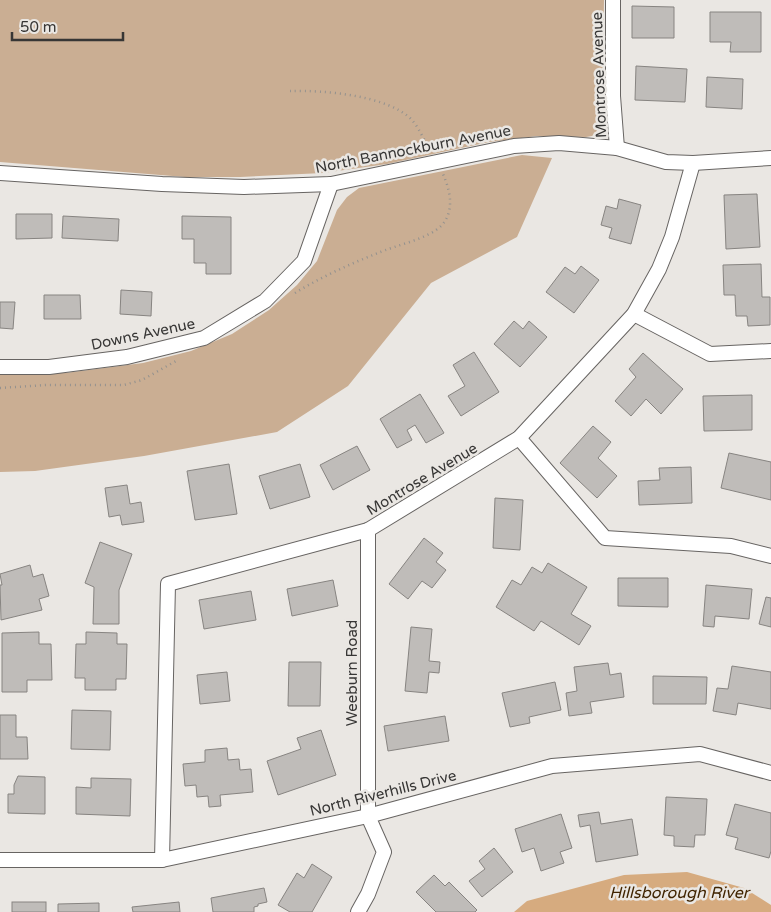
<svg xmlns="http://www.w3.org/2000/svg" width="771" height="912" viewBox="0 0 771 912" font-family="'Varela Round',sans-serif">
<rect width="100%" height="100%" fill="#eae7e3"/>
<!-- green -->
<g fill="#caae93">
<polygon points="0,0 604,0 603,63 597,131 592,136 586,137 537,136 489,142 387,164 323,173 240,177 185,177 0,162"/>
<polygon points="522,155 552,158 517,237 431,283 348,386 277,432 144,456 35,471 0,472 0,373 65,373 143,363 191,351 232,334 269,310 297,285 317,261 337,210 347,197 359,188"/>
</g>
<!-- water -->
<polygon fill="#d6ab7f" points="687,872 744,888 771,905 771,912 514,912 527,901 624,875"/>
<!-- building -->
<g fill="#bfbcb9" stroke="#878481">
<polygon points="632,6 674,7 674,38 632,38"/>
<polygon points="710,12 761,12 761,52 730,52 731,42 710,42"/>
<polygon points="636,66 687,69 685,102 635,100"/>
<polygon points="707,77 743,79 742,109 706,107"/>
<polygon points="757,194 760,247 726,249 724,195"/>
<polygon points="619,199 641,205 631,244 609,238 612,228 601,225 606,206 617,209"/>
<polygon points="16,214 52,214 52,238 16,239"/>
<polygon points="63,216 119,219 118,241 62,238"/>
<polygon points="182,216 231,217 231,274 206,274 206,263 194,263 194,239 182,239"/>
<polygon points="761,264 762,297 770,297 770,325 748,326 747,316 736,316 735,295 724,295 723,265"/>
<polygon points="581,266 599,280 574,313 546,292 565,267 575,274"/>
<polygon points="121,290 152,292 151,316 120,314"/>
<polygon points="44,295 80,295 81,319 44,319"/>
<polygon points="0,302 15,302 13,329 0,328"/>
<polygon points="514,321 523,329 529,321 547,337 520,367 494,344"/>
<polygon points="474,352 499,392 461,416 448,396 465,386 453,365"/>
<polygon points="643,353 683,389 661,414 646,399 631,416 615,401 636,377 629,369"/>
<polygon points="420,394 444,433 426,443 415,425 407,430 412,440 397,448 380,419"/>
<polygon points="752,395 752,430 704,431 703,396"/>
<polygon points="593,426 611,442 598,458 617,476 597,498 560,463"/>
<polygon points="357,446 370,470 333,490 320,465"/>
<polygon points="729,453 771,462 771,500 721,488"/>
<polygon points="229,464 237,514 195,520 187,471"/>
<polygon points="300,464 310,497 270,509 259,476"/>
<polygon points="691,467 692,503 639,505 638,481 660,480 659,468"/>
<polygon points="127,485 130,504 141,502 144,522 122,525 120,515 109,517 105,488"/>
<polygon points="495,498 523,500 520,550 493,548"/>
<polygon points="424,538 443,553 436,562 446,570 432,588 422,581 408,599 389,584"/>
<polygon points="100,542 132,554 119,590 119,624 93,624 94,587 85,583"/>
<polygon points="548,563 587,587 571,614 591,626 579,645 541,621 534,631 496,607 512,580 521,585 532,567 542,573"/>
<polygon points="30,565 33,577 43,574 49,596 39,599 42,610 1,620 0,585 2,585 0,574"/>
<polygon points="618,578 668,578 668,607 618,606"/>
<polygon points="333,580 338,606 292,616 287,589"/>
<polygon points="706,585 752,589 749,619 715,616 714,627 703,626"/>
<polygon points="251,591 256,620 204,629 199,600"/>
<polygon points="766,597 771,598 771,627 759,624"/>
<polygon points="411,627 432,629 429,661 440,662 439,673 429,672 427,693 405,691"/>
<polygon points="39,632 39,644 51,644 52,680 27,680 27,692 2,692 2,633"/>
<polygon points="86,632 117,633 117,644 127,644 126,679 116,679 116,690 85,690 85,678 75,678 76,644 86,644"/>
<polygon points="289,662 321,662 320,706 288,706"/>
<polygon points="608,663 610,675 621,673 624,697 590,702 592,713 569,716 566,693 577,691 574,667"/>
<polygon points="732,666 771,672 771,709 738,703 736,715 713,711 717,688 728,689"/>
<polygon points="227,672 230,701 200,704 197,675"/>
<polygon points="653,676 707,677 706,704 653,704"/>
<polygon points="555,682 561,710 529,717 530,723 510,727 502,693"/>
<polygon points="72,710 111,711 110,750 71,749"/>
<polygon points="0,715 16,715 16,737 27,737 28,759 0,759"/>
<polygon points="445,716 449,741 388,751 384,726"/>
<polygon points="321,730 336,775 278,795 267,761 301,749 297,738"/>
<polygon points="227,748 228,760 239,759 240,770 251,769 253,792 220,795 221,806 209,807 208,796 197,797 196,785 185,786 183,764 205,762 205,750"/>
<polygon points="18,776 45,777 45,814 8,813 8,794 14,794 14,785"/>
<polygon points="91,778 131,779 130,816 76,814 76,787 91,788"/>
<polygon points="666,797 707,799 705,835 695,835 694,847 674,846 674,836 664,835"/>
<polygon points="735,804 771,813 771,851 769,858 735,849 738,838 726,835"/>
<polygon points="599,812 601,824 632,819 638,855 596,862 590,825 580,827 578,815"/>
<polygon points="561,814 572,848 560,852 564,863 541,871 534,848 522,852 515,829"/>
<polygon points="494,848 513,872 482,897 469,881 485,869 479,861"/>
<polygon points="312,864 332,877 312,912 290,912 278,905 297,873 304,878"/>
<polygon points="434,875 445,886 449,882 477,910 475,912 436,912 416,892"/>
<polygon points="264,888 267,902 258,904 258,906 254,907 254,912 213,912 211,898"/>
<rect x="12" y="902" width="34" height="10"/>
<polygon points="179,902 180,912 133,912 132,907"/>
<polygon points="99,903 99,912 58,912 58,904"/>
</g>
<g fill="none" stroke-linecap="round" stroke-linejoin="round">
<!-- street casing -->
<g stroke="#676462" stroke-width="16">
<g id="street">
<polyline points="613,0 613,96 617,148"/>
<polyline points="0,173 162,184 244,187 331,184 514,146 559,143 617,148 666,162 693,163 771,158"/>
<polyline points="634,314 710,354 771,351"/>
<polyline points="0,367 49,367 127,357 204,338 265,301 304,261 331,184"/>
<polyline points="519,438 605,538 731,546 771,556"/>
<polyline points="0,860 162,860 368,816 552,766 700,754 771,773"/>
<polyline points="162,860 168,584 368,530 519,438 634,314 659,269 672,237 693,163"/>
<polyline points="358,912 368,894 384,852 368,816 368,530"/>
</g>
</g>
<!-- path -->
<g stroke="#93918e" stroke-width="2.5" stroke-dasharray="1 4" stroke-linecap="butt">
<path d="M290 91C322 90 388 95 412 120 419 128 424 140 430 150"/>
<path d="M295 293C321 277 350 264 378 253 396 245 429 239 442 225 455 210 450 190 443 174"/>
<polyline points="0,388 46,385 124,385 142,380 176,361"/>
</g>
<!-- street -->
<use href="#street" stroke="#fff" stroke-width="14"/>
</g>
<g text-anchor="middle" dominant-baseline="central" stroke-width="5" stroke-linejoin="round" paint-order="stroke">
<!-- street labels -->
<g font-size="15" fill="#373635" stroke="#eae7e3">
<text transform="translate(599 75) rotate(-92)">Montrose Avenue</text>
<text transform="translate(413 149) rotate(-11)">North Bannockburn Avenue</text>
<text transform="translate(143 334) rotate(-12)">Downs Avenue</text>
<text transform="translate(422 479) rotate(-31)">Montrose Avenue</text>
<text transform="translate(352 673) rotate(-90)">Weeburn Road</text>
<text transform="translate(383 793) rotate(-14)">North Riverhills Drive</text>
</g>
<!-- water labels -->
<g font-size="16" font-style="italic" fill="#402400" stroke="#eae7e3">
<text x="679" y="893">Hillsborough River</text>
</g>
</g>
<!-- scale -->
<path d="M12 32v8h111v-8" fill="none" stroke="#373635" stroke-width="2.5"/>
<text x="20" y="32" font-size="15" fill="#373635" stroke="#eae7e3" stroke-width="4" paint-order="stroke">50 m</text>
</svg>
